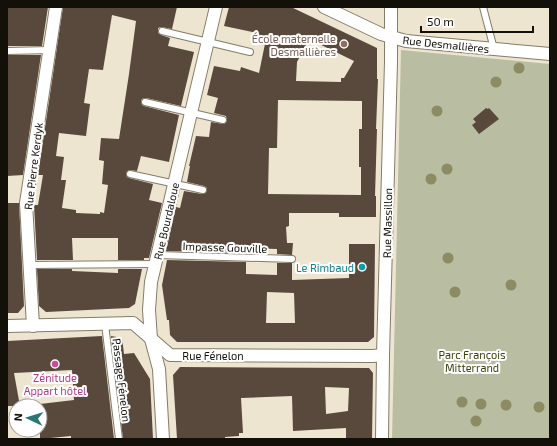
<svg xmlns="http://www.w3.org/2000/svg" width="557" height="446" viewBox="0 0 557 446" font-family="'Exo 2',sans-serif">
<rect width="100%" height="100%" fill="#eee5d1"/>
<!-- green -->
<polygon fill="#b9bda1" points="401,50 550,64 550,439 392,439"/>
<!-- building -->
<g fill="#59493d" fill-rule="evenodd">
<polygon points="7,7 48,7 42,46 7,46"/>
<path d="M63 7H177L172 29 161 27 158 28V33L161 35 170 38 168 46 194 52 181 106 146 98 142 99 141 101 142 105 144 106 179 115 169 162 141 156 137 171 129 170 126 173 127 177 129 178 153 184 149 200 162 203 149 258H144V260H118V238H72L73 260H37L34 205H38L43 175H38ZM112 15 136 21 129 74 119 139 101 138 99 160 104 161 102 184 108 185 104 213 100 212V214L76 213V210L62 208 66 180H61L64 157 56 156 59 133 86 136 90 104 84 103 89 69 103 70Z"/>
<path d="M229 7H291L377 48V79H378L376 129H377L375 196H376V217H339V213H289V226L286 227 287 243H293L292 255 277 254V249L246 248V253L166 251 176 207 180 208 184 191 202 194 207 191V188L204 186 187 182 190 166H189L196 136 209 137 211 122 224 124 227 121 226 116 214 113 218 98 207 95 214 66 240 71 241 67 259 73 266 39 256 36 257 33 224 26ZM309 39 354 61 344 78H341V82L296 81 297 62ZM278 100 362 101V129H359V167H361V195L268 194 269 148H277Z"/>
<polygon points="7,55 41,55 23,175 7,176"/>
<polygon points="486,108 488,109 489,108 499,119 479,134 472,125 476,122 473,119"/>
<polygon points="7,203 19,203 24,306 18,313 7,313"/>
<path d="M349 244H375L374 337 368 342H177L170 335 169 320H167L162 285 167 260 246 262V274L277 275V263H292V280L349 278ZM267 292 294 293 295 323H266Z"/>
<polygon points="37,269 72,269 72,271 118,273 118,269 142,269 135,304 129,308 46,312 39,306"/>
<polygon points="102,336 114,439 71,439 71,436 40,439 40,404 74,400 72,370 14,373 20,406 7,406 7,341"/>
<polygon points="111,336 122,338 124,354 134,353 150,379 153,439 123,439"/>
<path d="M180 367 369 368 373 373 372 439H346V428L293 431 292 396 241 398 243 433H239V436L225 437V439H177L173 375ZM325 387 349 388 348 411 326 414Z"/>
</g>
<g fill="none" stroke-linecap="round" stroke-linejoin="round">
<!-- lane casing -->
<g stroke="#837c69" stroke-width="8">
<g id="lane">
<polyline points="483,7 494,49"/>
<polyline points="162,31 250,52"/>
<polyline points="7,51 50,50"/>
<polyline points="145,102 223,120"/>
<polyline points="130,174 203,190"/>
<polyline points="158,255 292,259"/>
<polyline points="30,265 155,264"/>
<polyline points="105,324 119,439"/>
</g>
</g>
<!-- street casing -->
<g stroke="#837c69" stroke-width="14">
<g id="street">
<polyline points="324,7 381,34 406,41 550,54"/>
<polyline points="7,326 133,323 170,355 373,356 383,355"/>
<polyline points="33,326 26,203 56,7"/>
<polyline points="163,439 159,369 151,339 149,310 151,282 216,7"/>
<polyline points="382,439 383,355 391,62 391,7"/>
</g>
</g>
<!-- lane -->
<use href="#lane" stroke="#fff" stroke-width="6"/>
<!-- street -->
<use href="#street" stroke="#fff" stroke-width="12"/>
</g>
<!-- trees -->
<g fill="#8d8b63">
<circle cx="519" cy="68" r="5.5"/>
<circle cx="496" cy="82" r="5.5"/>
<circle cx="437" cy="111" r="5.5"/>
<circle cx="447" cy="169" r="5.5"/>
<circle cx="431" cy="179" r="5.5"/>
<circle cx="448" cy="258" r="5.5"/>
<circle cx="511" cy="285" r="5.5"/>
<circle cx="455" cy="292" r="5.5"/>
<circle cx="462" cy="402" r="5.5"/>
<circle cx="481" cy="404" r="5.5"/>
<circle cx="506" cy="405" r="5.5"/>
<circle cx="539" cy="407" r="5.5"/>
<circle cx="476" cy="421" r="5.5"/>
</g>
<!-- markers -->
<circle fill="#8d6e63" stroke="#fff" stroke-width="1.5" cx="344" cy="44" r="4"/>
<circle fill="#0f9aa8" stroke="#fff" stroke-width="1.5" cx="362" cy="267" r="4"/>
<circle fill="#d1479c" stroke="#fff" stroke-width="1.5" cx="55" cy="364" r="4"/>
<g text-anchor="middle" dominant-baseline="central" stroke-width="4" stroke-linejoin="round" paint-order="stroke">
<!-- education labels -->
<g font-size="11" fill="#785e54" stroke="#fff" text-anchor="end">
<text x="336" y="38">École maternelle<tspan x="336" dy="13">Desmallières</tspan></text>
</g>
<!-- street labels -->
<g font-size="11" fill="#131009" stroke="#fff">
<text transform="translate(446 44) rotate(6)">Rue Desmallières</text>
<text transform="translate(33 166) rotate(-83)">Rue Pierre Kerdyk</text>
<text transform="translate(166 221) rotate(-77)">Rue Bourdaloue</text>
<text transform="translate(387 223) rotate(-89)">Rue Massillon</text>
<text transform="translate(225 247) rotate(2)">Impasse Gouville</text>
<text x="213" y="355">Rue Fénelon</text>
<text transform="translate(122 380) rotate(83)">Passage Fénelon</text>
</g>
<!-- culture labels -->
<g font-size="11" fill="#0d838f" stroke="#fff" text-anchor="end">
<text x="354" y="267">Le Rimbaud</text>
</g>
<!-- park labels -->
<g font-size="11" fill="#3d4109" stroke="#fff">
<text x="472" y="354">Parc François<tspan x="472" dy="13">Mitterrand</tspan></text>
</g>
<!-- hotel labels -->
<g font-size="11" fill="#b23c85" stroke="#fff">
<text x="55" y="377">Zénitude<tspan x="55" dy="13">Appart hôtel</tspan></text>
</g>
</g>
<!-- border -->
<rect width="557" height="446" fill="none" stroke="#131009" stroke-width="16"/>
<!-- north arrow -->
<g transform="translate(28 418) rotate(274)"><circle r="19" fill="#ffffff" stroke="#a19f9d"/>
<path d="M0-3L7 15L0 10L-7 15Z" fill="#2b7572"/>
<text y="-6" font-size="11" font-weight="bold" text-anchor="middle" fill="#131009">N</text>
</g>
<!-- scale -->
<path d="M421 26v6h112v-6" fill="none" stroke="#131009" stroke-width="2"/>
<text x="427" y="26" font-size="12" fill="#131009" stroke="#ffffff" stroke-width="3" paint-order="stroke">50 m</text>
</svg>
